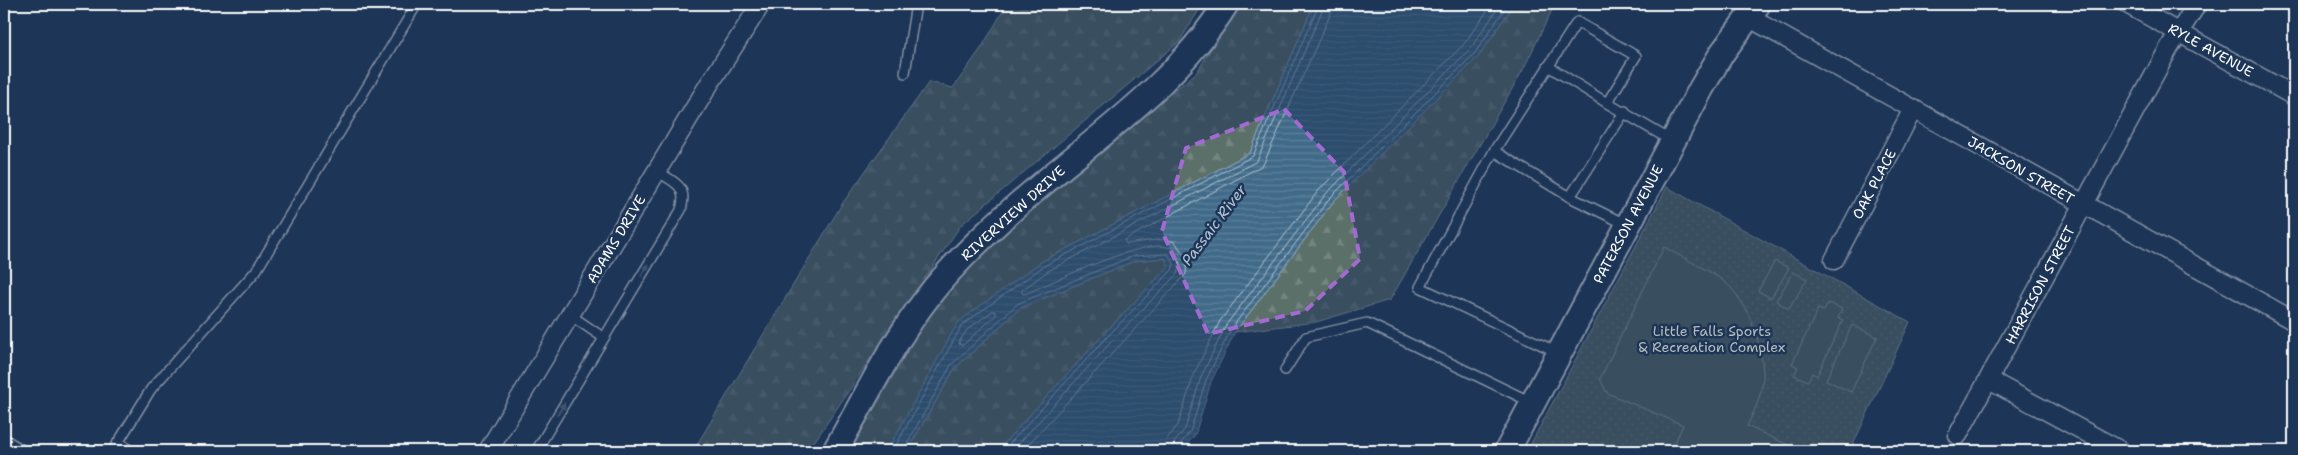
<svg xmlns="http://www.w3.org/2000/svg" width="2298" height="455" viewBox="0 0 2298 455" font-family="'Shantell Sans',sans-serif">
<defs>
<pattern id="green-dots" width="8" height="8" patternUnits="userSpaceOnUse" patternTransform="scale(1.25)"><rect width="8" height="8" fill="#5b6f6a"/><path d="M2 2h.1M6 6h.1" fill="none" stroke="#748580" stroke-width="1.8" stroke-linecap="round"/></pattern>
<pattern id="forest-firs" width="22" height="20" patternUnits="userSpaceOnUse" patternTransform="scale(1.25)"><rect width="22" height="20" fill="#5b6f6a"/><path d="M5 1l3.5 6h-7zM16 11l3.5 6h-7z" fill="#748580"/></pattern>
<pattern id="water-rules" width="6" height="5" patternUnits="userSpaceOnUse" patternTransform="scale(1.25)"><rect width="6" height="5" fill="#416b89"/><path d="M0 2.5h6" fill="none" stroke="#5e819b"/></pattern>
</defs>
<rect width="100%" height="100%" fill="#1d3557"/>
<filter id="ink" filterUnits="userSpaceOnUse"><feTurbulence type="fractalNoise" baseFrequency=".02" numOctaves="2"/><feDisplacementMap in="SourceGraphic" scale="10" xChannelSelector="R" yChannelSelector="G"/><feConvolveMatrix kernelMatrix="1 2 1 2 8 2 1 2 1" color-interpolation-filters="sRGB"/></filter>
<g filter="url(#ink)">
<!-- green -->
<polygon fill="url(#green-dots)" stroke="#adb7b4" points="1667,187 1910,322 1850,451 1527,451"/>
<!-- forest -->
<g fill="url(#forest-firs)" stroke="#adb7b4">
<polygon points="1007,4 1203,4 1179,42 961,225 808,451 693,451 842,204 929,82 953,88 982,47"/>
<polygon points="1238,4 1314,4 1250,153 1041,262 959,322 887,451 850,451 918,332 969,262 1056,187 1197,72"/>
<polygon points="1514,4 1555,4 1523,70 1390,300 1316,322 1235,332 1333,202 1479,56"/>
<polygon points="1165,258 1169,266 1103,335 997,451 907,451 955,368 1020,308 1134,261"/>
</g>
<!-- pitch -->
<g fill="#5b6f6a" stroke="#adb7b4">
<path d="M1664 247C1683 258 1703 267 1721 279 1747 298 1761 340 1763 371 1764 391 1755 410 1747 426L1801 451H1671L1683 425 1607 393 1600 379Z"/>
<polygon points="1775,261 1789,268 1771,298 1758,291"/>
<polygon points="1793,272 1807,279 1789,309 1776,301"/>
<polygon points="1828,303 1842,309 1838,318 1843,320 1817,376 1812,373 1808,381 1794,375 1798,367 1792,364 1818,309 1824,311"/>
<polygon points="1852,325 1877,337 1851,392 1826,380"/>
</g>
<!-- water -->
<polygon fill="url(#water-rules)" stroke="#8da6b8" points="1314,4 1514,4 1479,56 1333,202 1235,332 1211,382 1195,435 1181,451 997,451 1103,335 1169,266 1165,258 1134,261 1020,308 955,368 907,451 887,451 958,322 1041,262 1250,153"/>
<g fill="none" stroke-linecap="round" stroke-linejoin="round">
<!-- shore -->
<g stroke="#b3c4d0" stroke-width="1">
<polygon points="993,311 996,312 996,315 963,345 960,345 959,342 967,330"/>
<polyline points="893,451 962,325 1044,266 1253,156 1319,4"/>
<polyline points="903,451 951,365 1017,304 1133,256 1168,254 1174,264 1172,270 1106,338 1003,451"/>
<path d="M1012 451 1111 342 1177 274 1180 264C1178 259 1176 251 1170 248 1147 236 1051 283 1025 294L1022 293V290L1048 271 1257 161 1325 4"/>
<polyline points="1022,451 1186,274 1187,259 1175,242 1163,239 1126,244 1124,240 1263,165 1331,13 1332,4"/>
<polyline points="1163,451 1166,440 1178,425 1194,374 1220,321 1319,190 1464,44 1492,4"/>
<polyline points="1171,451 1173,444 1185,429 1201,377 1226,325 1325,195 1470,49 1501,4"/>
<polyline points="1177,451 1178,447 1190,432 1206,380 1231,329 1329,199 1475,53 1508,4"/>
</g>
<!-- lane casing -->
<g stroke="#fff" stroke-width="12">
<g id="lane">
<polyline points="1548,66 1607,103"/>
<polyline points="905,73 916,4"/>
<polyline points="1494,151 1570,197 1625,111"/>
<polyline points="1570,197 1627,225"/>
<polyline points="570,315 604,338"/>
<polyline points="1559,353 1420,287 1494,151 1577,22 1636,56 1607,103 1672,141"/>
<polyline points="1285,370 1306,337 1367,323 1533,403"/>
<polyline points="4,439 24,451"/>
<polyline points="118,442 131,451"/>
<polyline points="113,451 151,389 256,271 417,4"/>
<path d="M536 451 681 210C688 185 675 183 657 171"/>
</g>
</g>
<!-- street casing -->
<g stroke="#fff" stroke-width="21">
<g id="street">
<polyline points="2127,4 2294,96"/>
<polyline points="1748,17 2294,321"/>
<polyline points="1834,260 1913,109"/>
<polyline points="1989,380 2121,451"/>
<polyline points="1958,435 2169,48 2197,4"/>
<polyline points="488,451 708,86 761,4"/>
</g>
</g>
<!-- secondary casing -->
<g stroke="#fff" stroke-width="28">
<g id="secondary">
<path d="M835 451C864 400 891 345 927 298 944 275 965 254 986 234 1065 156 1166 100 1226 4"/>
<polyline points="1507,451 1702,87 1722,53 1758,4"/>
</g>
</g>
<!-- lane -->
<use href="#lane" stroke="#1d3557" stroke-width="9"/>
<!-- street -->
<use href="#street" stroke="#1d3557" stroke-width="18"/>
<!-- secondary -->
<use href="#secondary" stroke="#1d3557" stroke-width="24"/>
</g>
<!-- one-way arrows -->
<defs><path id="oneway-solid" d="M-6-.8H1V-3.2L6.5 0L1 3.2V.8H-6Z" transform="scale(1.25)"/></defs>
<g fill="#6c7c92">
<use href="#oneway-solid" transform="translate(645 270) rotate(-59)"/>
<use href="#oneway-solid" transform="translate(561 409) rotate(-59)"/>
</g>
</g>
<!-- marked area -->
<path d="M0 0H2298V455H0ZM1284 109 1344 172 1360 259 1305 311 1208 334 1162 231 1186 148Z" fill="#1d3557" fill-opacity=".55" fill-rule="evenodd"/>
<path fill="none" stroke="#a36bd2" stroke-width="4" stroke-dasharray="10 6" stroke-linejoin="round" d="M1284 109 1344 172 1360 259 1305 311 1208 334 1162 231 1186 148Z"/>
<g text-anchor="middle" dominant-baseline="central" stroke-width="5" stroke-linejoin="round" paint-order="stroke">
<!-- street labels -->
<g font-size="14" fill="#fff" stroke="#1d3557">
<text transform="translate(2211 50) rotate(29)">RYLE AVENUE</text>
<text transform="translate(2021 170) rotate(30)">JACKSON STREET</text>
<text transform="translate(1874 184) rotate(-62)">OAK PLACE</text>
<text transform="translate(1013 213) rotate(-42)">RIVERVIEW DRIVE</text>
<text transform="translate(1628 224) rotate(-62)">PATERSON AVENUE</text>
<text transform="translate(616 239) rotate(-59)">ADAMS DRIVE</text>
<text transform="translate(2040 285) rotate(-62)">HARRISON STREET</text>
</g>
<!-- park labels -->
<g font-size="14" fill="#b5bebc" stroke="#1d3557">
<text x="1712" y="331">Little Falls Sports<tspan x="1712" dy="16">&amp; Recreation Complex</tspan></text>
</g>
<!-- water labels -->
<g font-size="15" font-style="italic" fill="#b3c4d0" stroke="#1d3557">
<text transform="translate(1214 225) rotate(-53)">Passaic River</text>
</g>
</g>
<!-- margin -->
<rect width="2298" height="455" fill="none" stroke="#1d3557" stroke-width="20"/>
<rect x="10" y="10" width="2278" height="435" fill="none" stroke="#fff" stroke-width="2" filter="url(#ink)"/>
</svg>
